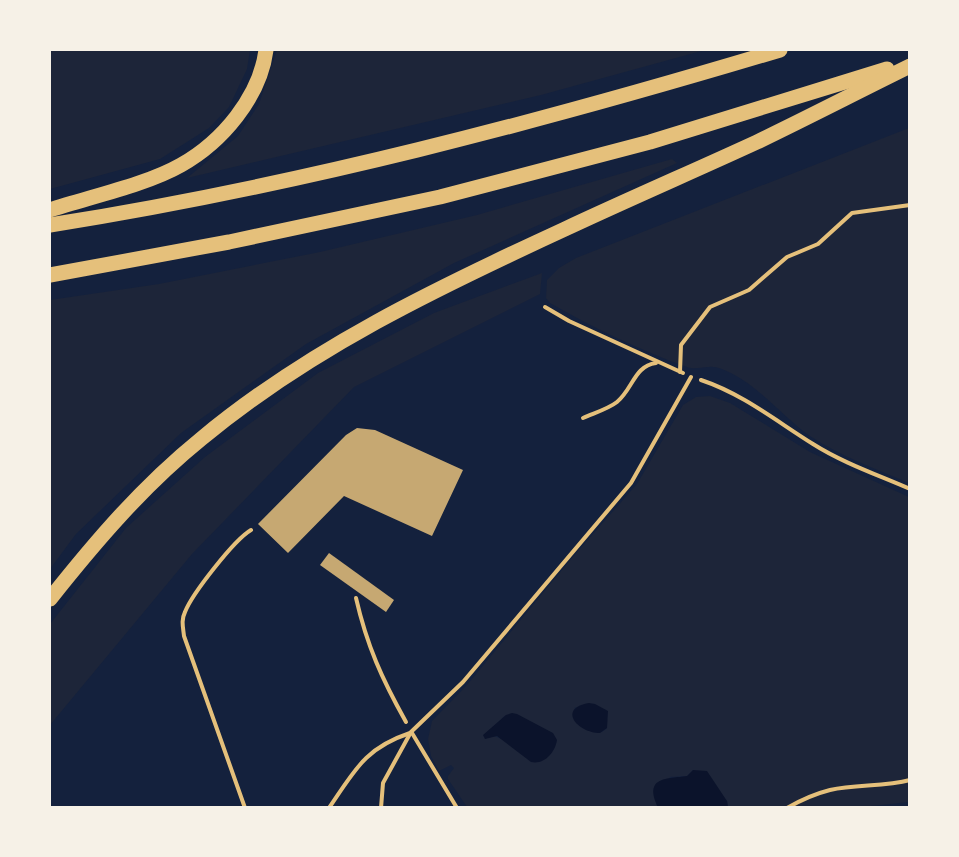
<svg xmlns="http://www.w3.org/2000/svg" width="959" height="857" viewBox="0 0 959 857" font-family="Signika,sans-serif">
<rect width="100%" height="100%" fill="#14213d"/>
<!-- green -->
<g fill="#1d2539" fill-rule="evenodd">
<polygon points="50,50 250,50 247,69 229,107 209,128 160,159 50,189"/>
<polygon points="277,50 705,50 541,95 187,178 238,136 259,104"/>
<path d="M909 128V483C876 469 840 456 810 436 783 417 761 388 731 373 724 370 716 366 709 367 700 367 695 370 687 367 639 350 594 328 550 303L546 298 547 280 559 268 576 258Z"/>
<polygon points="672,159 677,163 454,263 306,344 181,433 76,534 50,569 50,300 159,284 320,252 477,215"/>
<polygon points="542,273 540,294 354,387 192,554 50,725 50,624 126,528 205,457 318,373 434,313"/>
<path d="M710 396 730 403 810 452 909 497V802L853 808 728 807 727 801 693 770 687 776 670 777 656 804 658 807H467L448 779V776L454 768 451 765 439 771 431 756 428 739 432 721 467 685 571 559 637 484 683 405 696 397ZM575 707 607 728C596 740 583 725 573 718ZM506 715 502 739 494 736H483Z"/>
</g>
<!-- water -->
<g fill="#0b132b">
<path d="M589 703 595 704 608 711 607 728 600 733C577 733 557 708 589 703Z"/>
<path d="M512 713 517 714 553 733 557 740C555 753 544 765 531 762L497 736 485 739 483 735 506 715Z"/>
<path d="M693 770 707 771 727 801 728 807H658C643 776 668 779 687 776Z"/>
</g>
<!-- building -->
<g fill="#c6a872">
<polygon points="357,428 375,430 463,470 432,536 344,496 288,553 258,524 346,435"/>
<polygon points="329,553 394,600 386,612 320,565"/>
</g>
<g fill="none" stroke-linecap="round" stroke-linejoin="round">
<!-- path -->
<g stroke="#e5c07b" stroke-width="4">
<polyline points="545,307 569,321 683,373"/>
<polyline points="680,372 681,345 710,307 749,290 787,257 818,244 852,213 910,205"/>
<path d="M701 380C743 394 776 421 813 444 843 463 878 475 910 489"/>
<path d="M583 418C594 413 608 409 617 402 633 389 634 366 656 363"/>
<path d="M356 598C367 646 382 679 406 722"/>
<path d="M245 808 184 636C183 627 181 620 185 612 192 594 234 540 251 530"/>
<path d="M787 808C801 800 814 794 830 790 856 784 884 787 910 780"/>
</g>
<!-- service -->
<g stroke="#e5c07b" stroke-width="4">
<polyline points="412,733 457,808"/>
<path d="M329 808C355 770 365 748 410 733"/>
<polyline points="381,808 383,783 411,732 463,682 631,483 691,377"/>
</g>
<!-- motorway -->
<g stroke="#e5c07b" stroke-width="15">
<path d="M50 210C89 197 146 185 181 165 222 142 260 97 266 50"/>
<path d="M50 225C297 186 540 122 780 50"/>
<polyline points="50,275 229,242 440,197 650,142 887,69"/>
<path d="M50 599C96 541 143 486 201 439 309 349 439 287 565 229 629 199 694 171 757 142 809 117 859 91 910 66"/>
</g>
</g>
<!-- border -->
<rect width="959" height="857" fill="none" stroke="#f6f1e7" stroke-width="102"/>
</svg>
